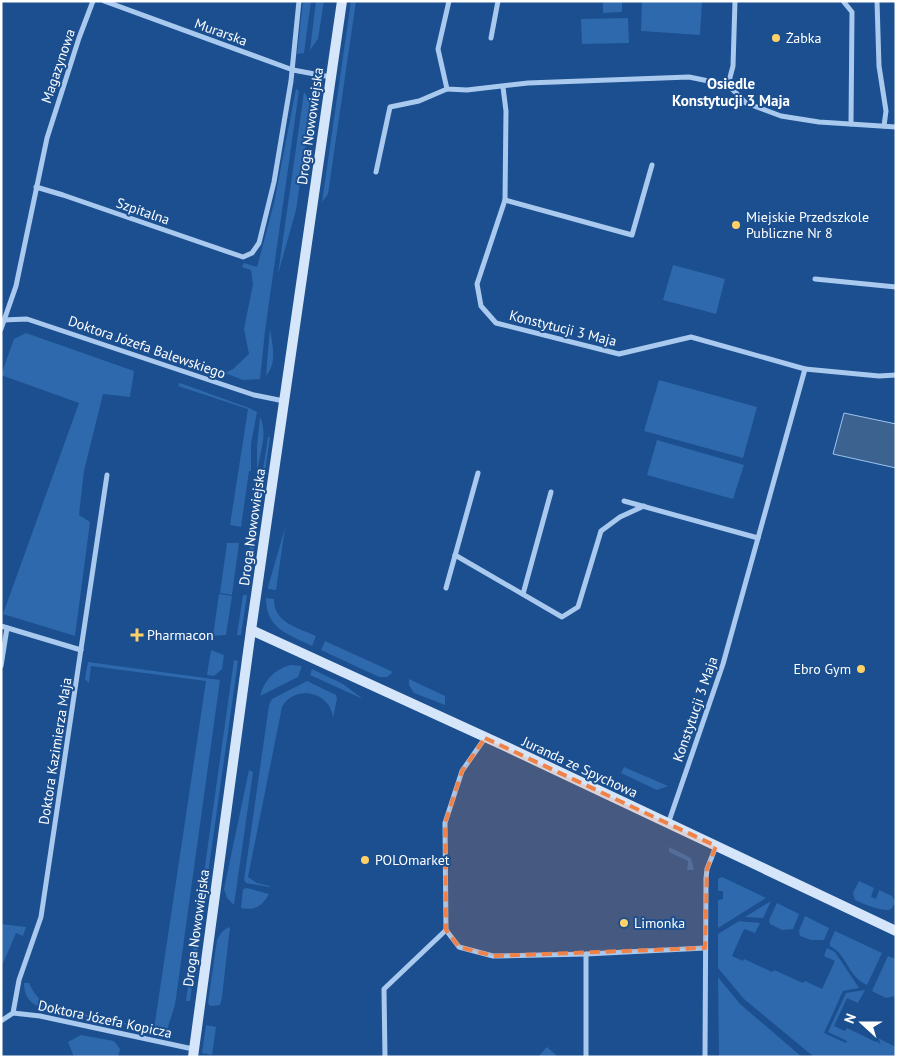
<svg xmlns="http://www.w3.org/2000/svg" width="897" height="1058" viewBox="0 0 897 1058" font-family="'PT Sans',sans-serif">
<rect width="100%" height="100%" fill="#1b4f8f"/>
<!-- green -->
<g fill="#2e69ad">
<polygon points="303,1 311,1 304,53 297,54"/>
<polygon points="316,1 324,1 318,39 310,50"/>
<polygon points="351,1 356,1 328,194 322,202"/>
<polygon points="603,1 622,1 622,12 603,13"/>
<polygon points="642,1 702,1 700,35 641,31"/>
<polygon points="628,18 629,43 582,44 581,19"/>
<polygon points="296,89 299,91 265,331 260,379 243,380 225,373 233,369 249,354 244,329 253,284 251,270 242,267 244,263 257,267 274,203"/>
<polygon points="304,92 308,98 311,109 296,210 278,274"/>
<polygon points="673,265 725,279 716,314 663,300"/>
<path d="M270 328C272 345 278 362 266 376Z"/>
<polygon points="26,333 134,371 130,397 103,394 84,471 79,515 90,522 75,636 3,614 79,403 1,375 14,339"/>
<polygon points="659,380 757,407 743,458 644,431"/>
<polygon points="180,383 249,408 257,412 251,444 251,471 249,471 241,527 230,525 248,409 178,386"/>
<path d="M260 417C268 433 260 454 257 471V446Z"/>
<polygon points="268,437 270,437 249,585 244,585 256,502 258,502"/>
<polygon points="657,440 744,465 733,499 647,475"/>
<polygon points="285,528 276,590 268,589 268,587"/>
<polygon points="227,543 239,543 232,595 220,593"/>
<polygon points="219,594 232,596 226,635 213,636"/>
<polygon points="243,595 247,595 241,635 237,635"/>
<path d="M266 598 274 599C273 622 298 628 316 636L312 646C288 634 266 629 266 598Z"/>
<polygon points="325,641 393,672 387,677 379,677 321,650"/>
<polygon points="211,650 224,655 222,669 214,676 207,675"/>
<polygon points="234,660 238,661 190,1001 186,1001"/>
<polygon points="88,662 220,680 175,1005 166,1033 83,1016 83,1014 154,1029 206,681 91,666 89,683 85,679"/>
<path d="M291 665 302 666 298 677 260 696C264 680 275 669 291 665Z"/>
<polygon points="312,669 343,684 363,699 310,675"/>
<polygon points="409,679 445,696 445,705 414,693 409,685"/>
<path d="M307 681 336 695 337 699 333 718C331 691 294 684 282 707L248 877 257 883 270 886V887L246 883 244 880 269 705 272 699Z"/>
<polygon points="624,767 668,786 657,790 621,773"/>
<polygon points="249,770 253,772 234,905 227,898 224,889"/>
<polygon points="669,847 691,858 694,870 687,870 688,861 669,852"/>
<polygon points="722,877 766,898 718,928 718,900 723,899 723,891 718,891 718,879"/>
<path d="M859 881 874 888 871 897 876 899 879 890 892 896 895 902C894 904 892 909 891 909 885 913 861 903 855 900L853 893Z"/>
<path d="M247 888 269 894C262 906 255 911 241 908L243 889Z"/>
<polygon points="771,901 763,918 745,917"/>
<polygon points="777,903 799,914 793,929 782,930 770,924 769,920"/>
<polygon points="805,916 829,928 824,940 811,940 800,936 799,931"/>
<polygon points="739,921 760,923 755,933 744,929 732,956 743,961 744,959 772,972 774,970 803,983 805,981 822,989 835,961 824,956 827,948 835,952 859,988 843,991 824,1033 846,1043 847,1041 828,1032 846,993 865,990 858,1003 847,998 834,1026 845,1031 847,1028 876,1042 878,1038 896,1047 896,1057 814,1057 744,999 718,968 718,934"/>
<polygon points="1,924 26,927 23,936 16,933 1,968"/>
<path d="M230 927 222 997 220 1005 210 1006 208 1003 217 940C220 934 223 929 230 927Z"/>
<path d="M835 931 882 953 867 985C848 977 847 954 830 946V942Z"/>
<polygon points="888,956 896,959 896,996 886,998 872,991"/>
<polygon points="718,977 740,1004 802,1057 719,1057"/>
<path d="M24 983H29C39 1006 53 1007 75 1012L74 1014C52 1010 24 1011 24 983Z"/>
<polygon points="206,1025 216,1027 212,1055 202,1053"/>
<polygon points="81,1035 114,1041 120,1049 118,1057 74,1057 68,1042"/>
<polygon points="547,1047 558,1057 538,1057"/>
</g>
<!-- water -->
<polygon fill="#3c6290" stroke="#9cc4f0" points="844,413 896,424 896,468 833,454"/>
<g fill="none" stroke-linecap="round" stroke-linejoin="round">
<!-- street -->
<g stroke="#a9c9ee" stroke-width="5">
<polyline points="104,1 293,70 331,77"/>
<polyline points="449,1 438,49 447,89 467,90 528,83 689,77 728,85 746,103 781,116 819,122 896,127"/>
<polyline points="843,1 852,12 851,124"/>
<polyline points="877,1 879,66 886,111 884,126"/>
<polyline points="491,38 498,1"/>
<polyline points="728,85 733,66 735,1"/>
<polyline points="503,87 506,111 505,200 477,284 481,306 496,323 619,354 691,337 805,369 723,664 668,824"/>
<polyline points="376,172 390,107 419,101 447,89"/>
<polyline points="36,187 63,195 243,257 252,253 259,243 274,182 291,81 299,1"/>
<polyline points="505,200 632,235 652,165"/>
<polyline points="815,279 896,287"/>
<polyline points="3,320 27,319 254,395 284,401"/>
<polyline points="1,329 16,286 47,138 79,38 93,1"/>
<polyline points="805,369 879,376 896,375"/>
<polyline points="624,501 758,538"/>
<polyline points="455,555 562,617 578,607 601,531 620,517 644,506"/>
<polyline points="446,588 478,473"/>
<polyline points="523,594 551,492"/>
<polyline points="1,626 81,650"/>
<polyline points="1,666 7,628"/>
<polyline points="446,930 459,947 493,956 586,954 705,948"/>
<polyline points="13,1013 40,1016 193,1049"/>
<polyline points="1,1021 13,1013 19,980 41,917 107,475"/>
<polyline points="385,1057 384,989 446,930 445,823 462,771 485,738"/>
<polyline points="586,1057 586,954"/>
<polyline points="705,1057 706,878 707,869 716,846"/>
</g>
<!-- secondary -->
<g stroke="#d6e6fa" stroke-width="10">
<polyline points="251,630 507,747 896,931"/>
<polyline points="193,1057 251,630 342,1"/>
</g>
</g>
<!-- marked area -->
<path fill="#ee8249" fill-opacity="0.2" stroke="#ee8249" stroke-width="4" stroke-dasharray="10 6" stroke-linejoin="round" d="M485 738 716 846 707 869 705 948 493 956 459 947 446 930 445 823 462 771Z"/>
<!-- markers -->
<g fill="#ffd166" stroke="#1b4f8f" stroke-width="2">
<circle cx="776" cy="38" r="5"/>
<circle cx="736" cy="225" r="5"/>
<path d="M134.5 627.5h5v5h5v5h-5v5h-5v-5h-5v-5h5z"/>
<circle cx="861" cy="669" r="5"/>
<circle cx="365" cy="860" r="5"/>
<circle cx="624" cy="923" r="5"/>
</g>
<g text-anchor="middle" dominant-baseline="central" stroke-width="4" stroke-linejoin="round" paint-order="stroke">
<!-- street labels -->
<g font-size="14" fill="#fff" stroke="#1b4f8f">
<text transform="translate(221 32) rotate(20)">Murarska</text>
<text transform="translate(58 66) rotate(-71)">Magazynowa</text>
<text transform="translate(310 126) rotate(-82)">Droga Nowowiejska</text>
<text transform="translate(143 211) rotate(19)">Szpitalna</text>
<text transform="translate(563 328) rotate(14)">Konstytucji 3 Maja</text>
<text transform="translate(147 347) rotate(19)">Doktora Józefa Balewskiego</text>
<text transform="translate(252 527) rotate(-82)">Droga Nowowiejska</text>
<text transform="translate(695 709) rotate(-71)">Konstytucji 3 Maja</text>
<text transform="translate(55 751) rotate(-81)">Doktora Kazimierza Maja</text>
<text transform="translate(580 767) rotate(25)">Juranda ze Spychowa</text>
<text transform="translate(196 928) rotate(-82)">Droga Nowowiejska</text>
<text transform="translate(105 1019) rotate(12)">Doktora Józefa Kopicza</text>
</g>
<!-- poi labels -->
<g font-size="14" fill="#fff" stroke="#1b4f8f" text-anchor="start">
<text x="786" y="38">Żabka</text>
<text x="746" y="217">Miejskie Przedszkole<tspan x="746" dy="16">Publiczne Nr 8</tspan></text>
<text x="147" y="635">Pharmacon</text>
<text x="851" y="669" text-anchor="end">Ebro Gym</text>
<text x="375" y="860">POLOmarket</text>
<text x="634" y="923">Limonka</text>
</g>
<!-- neighbourhood labels -->
<g font-size="15" font-weight="bold" fill="#fff" stroke="#1b4f8f">
<text x="731" y="83">Osiedle<tspan x="731" dy="17">Konstytucji 3 Maja</tspan></text>
</g>
</g>
<!-- border -->
<rect width="897" height="1058" fill="none" stroke="#ffffff" stroke-width="5"/>
<!-- north arrow -->
<g transform="translate(862 1023) rotate(291)" stroke="#1b4f8f" stroke-width="4" paint-order="stroke">
<path d="M0-4L9 19L0 12L-9 19Z" fill="#ffffff"/>
<text y="-8" font-size="14" font-weight="bold" text-anchor="middle" fill="#ffffff">N</text>
</g>
</svg>
